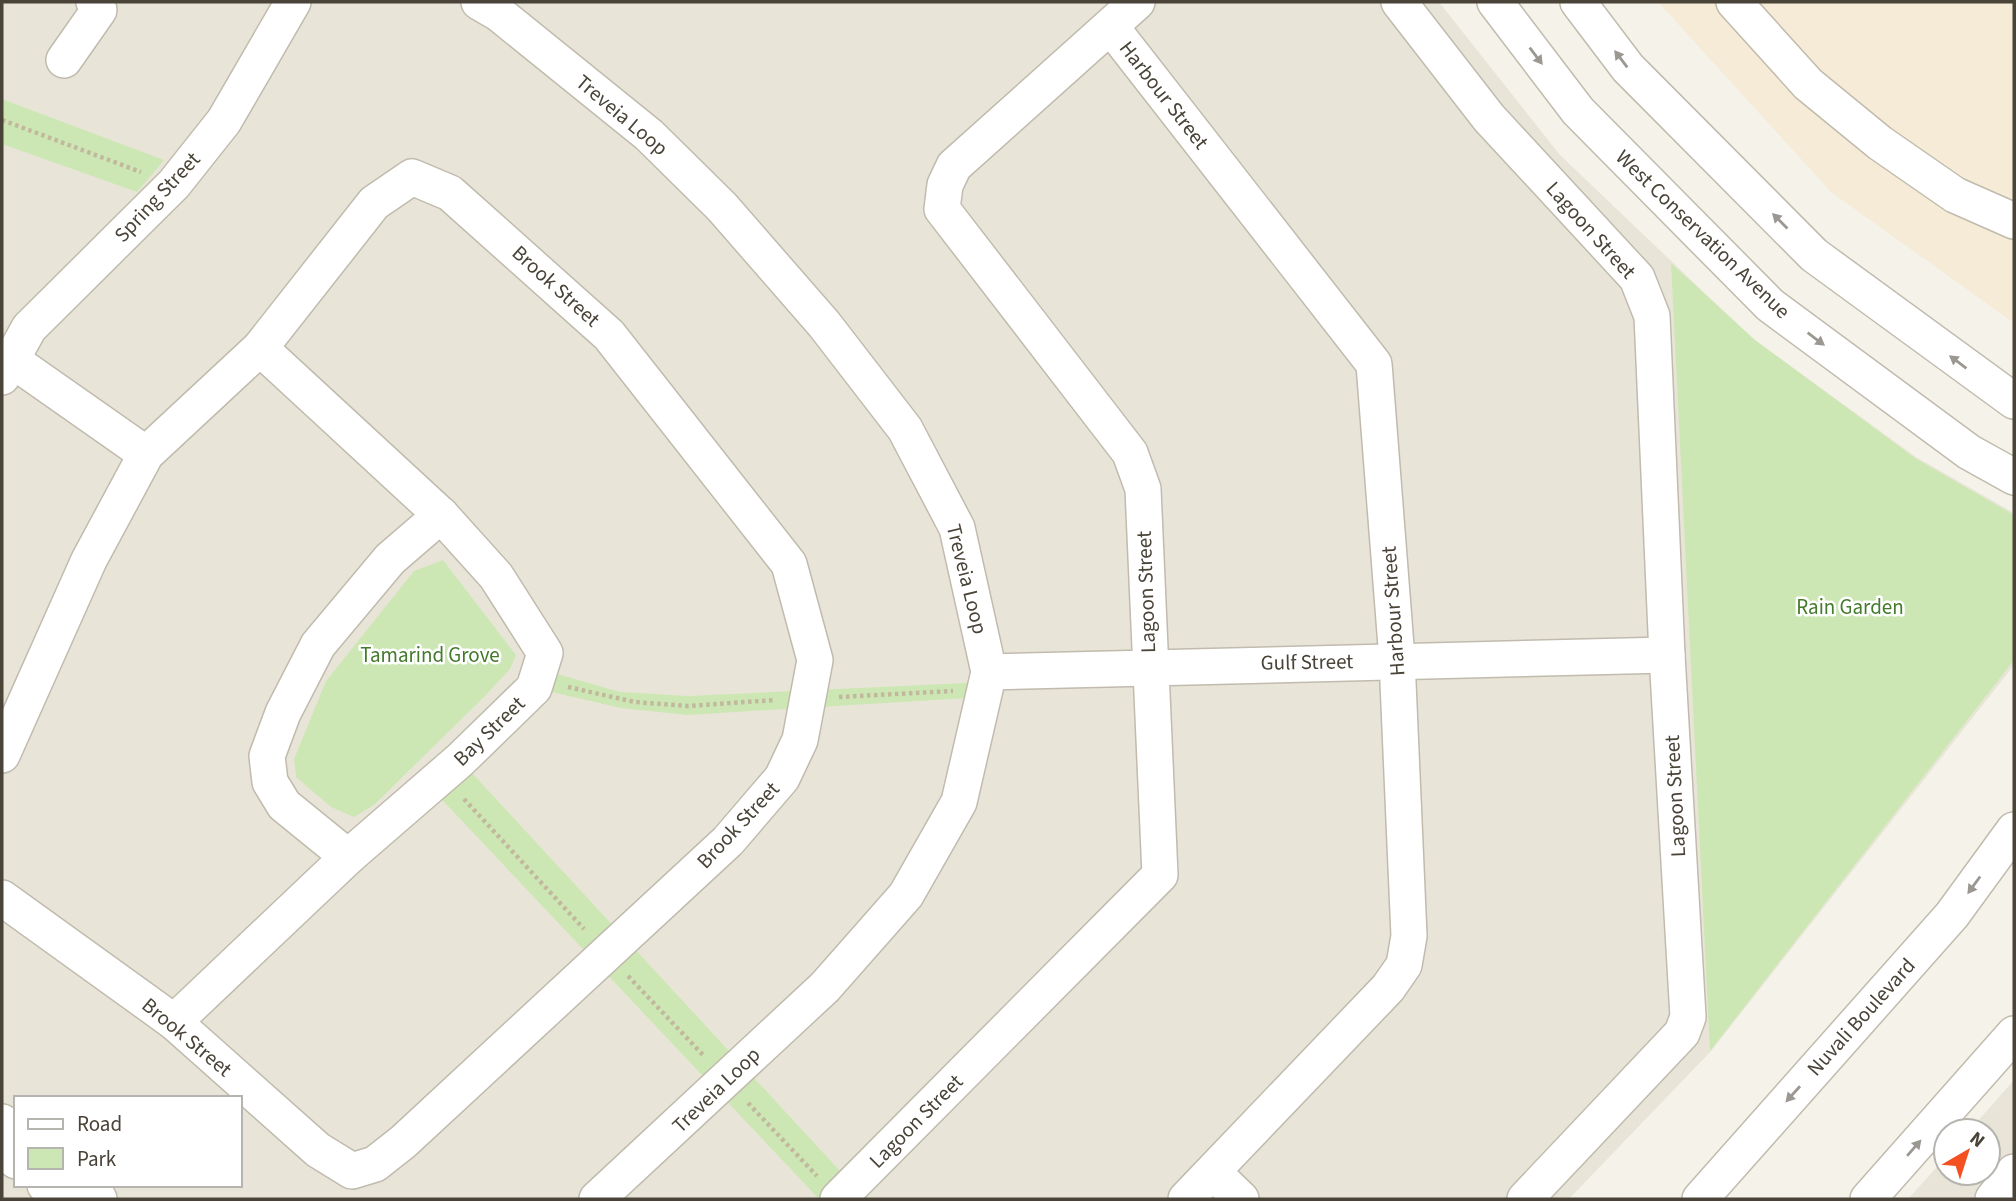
<svg xmlns="http://www.w3.org/2000/svg" width="2016" height="1201" viewBox="0 0 2016 1201" font-family="'Source Sans 3',sans-serif">
<rect width="100%" height="100%" fill="#f5f2ea"/>
<!-- residential -->
<g fill="#e8e5d8" fill-rule="evenodd">
<path d="M2 2H1439L1560 155 1752 338 1916 457 2014 513V665L1712 1050 1569 1199H2ZM16 1098H240V1185H16Z"/>
<polygon points="2014,1080 2014,1199 1908,1199 1946,1157 1946,1173 1988,1173 1988,1131 1969,1131"/>
</g>
<!-- commercial -->
<polygon fill="#f5ebd7" points="1658,2 2014,2 2014,323 1831,192"/>
<!-- green -->
<g fill="#cde7b4">
<polygon points="2,99 164,160 137,192 2,144"/>
<polygon points="1671,263 1755,340 1915,458 2014,515 2014,660 1710,1051"/>
<polygon points="443,560 516,655 510,669 485,696 374,805 354,817 331,807 296,777 294,759 326,681 414,571"/>
<polygon points="540,669 620,692 688,696 987,682 984,697 687,715 621,708 534,688"/>
<polygon points="460,760 853,1185 838,1199 819,1199 429,786"/>
</g>
<g fill="none" stroke-linecap="round" stroke-linejoin="round">
<!-- minor casing -->
<g stroke="#c0bbad" stroke-width="38">
<g id="minor">
<polyline points="479,2 498,13 649,135 722,207 824,324 905,429 957,528 989,672 959,802 906,895 825,987 597,1199"/>
<polyline points="1399,2 1489,118 1637,278 1652,316 1667,655 1688,1017 1682,1033 1525,1199"/>
<polyline points="1495,2 1578,111 1770,305 1969,452 2014,477"/>
<polyline points="1578,2 1628,68 1814,255 2014,401"/>
<polyline points="1734,2 1808,84 1880,143 1955,195 2014,221"/>
<polyline points="1111,27 1374,364 1397,659 1409,936 1404,965 1388,988 1186,1199"/>
<polyline points="64,60 99,10 94,2"/>
<polyline points="12,360 146,454"/>
<polyline points="2,377 29,328 174,184 224,121 293,2"/>
<polyline points="989,672 1667,655"/>
<polyline points="2,755 89,560 146,454 260,348 374,203 412,177 450,193 609,335 789,564 815,660 800,740 782,778 728,841 403,1142 375,1164 352,1171 318,1150 174,1022 2,898"/>
<polyline points="348,857 284,805 270,782 267,756 283,713 318,645 390,559 441,515"/>
<polyline points="174,1022 348,857 460,760 534,688 545,653 496,576 441,515 260,348"/>
<polyline points="2,1122 16,1134"/>
<polyline points="2,1150 16,1161"/>
<polyline points="1213,1172 1241,1199"/>
<polyline points="45,1185 63,1199"/>
<polyline points="81,1185 99,1199"/>
<polyline points="838,1199 1160,875 1143,489 1130,453 942,209 945,185 954,166 1137,2"/>
<polyline points="1700,1199 1952,915 2014,830"/>
<polyline points="1868,1199 2014,1034"/>
<polyline points="1993,1199 2014,1172"/>
</g>
</g>
<!-- path -->
<g stroke="#c1b89e" stroke-width="4.5" stroke-dasharray="3.5 3.5" stroke-linecap="butt">
<polyline points="2,120 141,172"/>
<polyline points="568,687 635,702 687,706 775,700"/>
<polyline points="839,697 953,691"/>
<polyline points="464,799 584,929"/>
<polyline points="628,976 704,1056"/>
<polyline points="748,1103 817,1176"/>
</g>
<!-- minor -->
<use href="#minor" stroke="#fff" stroke-width="35"/>
</g>
<!-- one-way arrows -->
<defs><path id="oneway-solid" d="M-6-.8H1V-3.2L6.5 0L1 3.2V.8H-6Z" transform="scale(1.75)"/></defs>
<g fill="#9b9892">
<use href="#oneway-solid" transform="translate(1536 56) rotate(53)"/>
<use href="#oneway-solid" transform="translate(1621 59) rotate(-127)"/>
<use href="#oneway-solid" transform="translate(1780 221) rotate(-135)"/>
<use href="#oneway-solid" transform="translate(1816 339) rotate(37)"/>
<use href="#oneway-solid" transform="translate(1958 362) rotate(-143)"/>
<use href="#oneway-solid" transform="translate(1974 885) rotate(126)"/>
<use href="#oneway-solid" transform="translate(1793 1094) rotate(132)"/>
<use href="#oneway-solid" transform="translate(1914 1148) rotate(-49)"/>
</g>
<g text-anchor="middle" dominant-baseline="central" stroke-width="5" stroke-linejoin="round" paint-order="stroke">
<!-- street labels -->
<g font-size="21" fill="#494338" stroke="#fff">
<text transform="translate(1164 95) rotate(52)">Harbour Street</text>
<text transform="translate(622 115) rotate(40)">Treveia Loop</text>
<text transform="translate(157 197) rotate(-47)">Spring Street</text>
<text transform="translate(1591 230) rotate(48)">Lagoon Street</text>
<text transform="translate(1703 234) rotate(44)">West Conservation Avenue</text>
<text transform="translate(556 286) rotate(42)">Brook Street</text>
<text transform="translate(967 579) rotate(76)">Treveia Loop</text>
<text transform="translate(1146 592) rotate(-92)">Lagoon Street</text>
<text transform="translate(1393 611) rotate(-94)">Harbour Street</text>
<text transform="translate(1307 662) rotate(-1)">Gulf Street</text>
<text transform="translate(489 731) rotate(-44)">Bay Street</text>
<text transform="translate(1675 796) rotate(-93)">Lagoon Street</text>
<text transform="translate(738 825) rotate(-47)">Brook Street</text>
<text transform="translate(1861 1017) rotate(-48)">Nuvali Boulevard</text>
<text transform="translate(187 1037) rotate(40)">Brook Street</text>
<text transform="translate(716 1090) rotate(-44)">Treveia Loop</text>
<text transform="translate(916 1121) rotate(-45)">Lagoon Street</text>
</g>
<!-- park labels -->
<g font-size="21" fill="#447a2c" stroke="#fff">
<text x="1850" y="607">Rain Garden</text>
<text x="430" y="655">Tamarind Grove</text>
</g>
</g>
<!-- border -->
<rect width="2016" height="1201" fill="none" stroke="#494338" stroke-width="7"/>
<!-- legend -->
<rect x="14" y="1096" width="228" height="91" fill="#ffffff" stroke="#b6b4af" stroke-width="2"/>
<rect x="28" y="1119" width="35" height="10" fill="#ffffff" stroke="#b6b4af" stroke-width="2"/>
<text x="77" y="1131" font-size="21" fill="#494338">Road</text>
<rect x="28" y="1148" width="35" height="21" fill="#cde7b4" stroke="#b6b4af" stroke-width="2"/>
<text x="77" y="1166" font-size="21" fill="#494338">Park</text>
<!-- north arrow -->
<g transform="translate(1967 1152) rotate(39)"><circle r="33" fill="#ffffff" stroke="#b6b4af" stroke-width="2"/>
<path d="M0-5L12 26L0 18L-12 26Z" fill="#f45122"/>
<text y="-10" font-size="19" font-weight="bold" text-anchor="middle" fill="#494338">N</text>
</g>
</svg>
